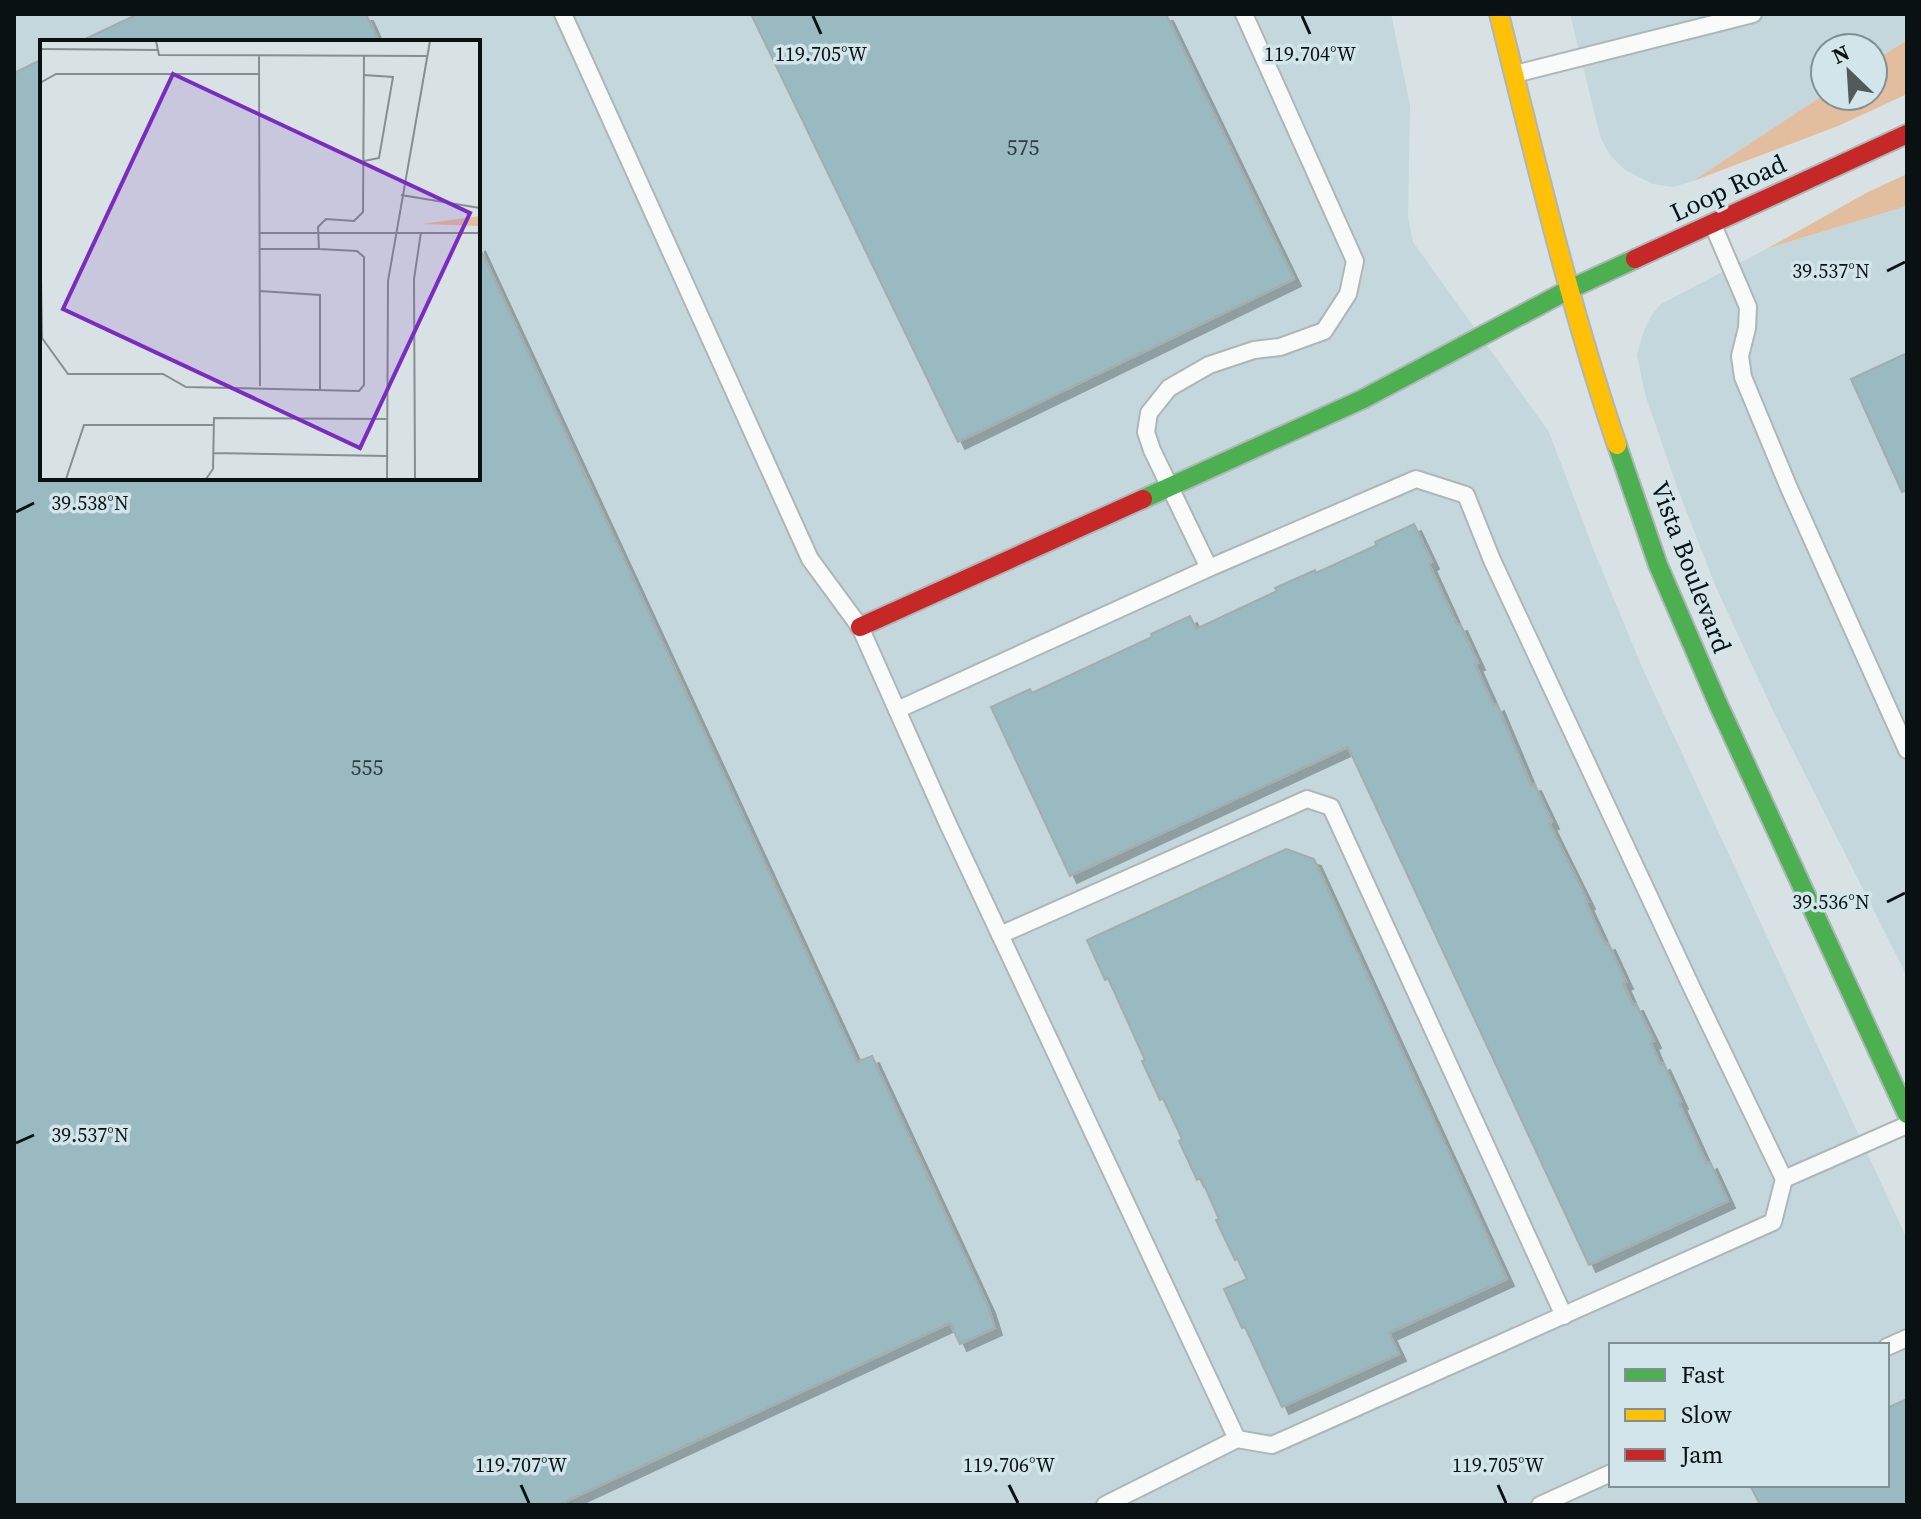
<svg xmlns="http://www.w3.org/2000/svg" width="1921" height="1519" viewBox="0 0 1921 1519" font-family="'Source Serif 4',serif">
<defs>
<filter id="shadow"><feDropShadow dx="7" dy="7" stdDeviation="0" flood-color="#0004"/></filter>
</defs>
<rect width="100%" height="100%" fill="#d8e2e4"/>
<!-- built -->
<g fill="#c3d7dc" fill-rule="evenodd">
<path d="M14 14H1391L1410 105 1408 217 1413 242 1549 432 1594 551 1642 667 1907 1239V1505H14ZM42 42H478V478H42ZM1611 1345H1887V1485H1611Z"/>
<polygon points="1570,14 1907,14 1907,40 1873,62 1873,48 1825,48 1825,94 1693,181 1673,187 1653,184 1625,170 1610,155 1601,139"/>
<polygon points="1907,206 1907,976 1775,715 1715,585 1677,487 1645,394 1637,355 1643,333 1651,316 1661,304 1768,248"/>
</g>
<!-- green -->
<g fill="#e2bd9e">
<polygon points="1907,40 1907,94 1838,126 1693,181 1825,94 1825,96 1873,96 1873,62"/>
<polygon points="1907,174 1907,206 1768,248 1868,192"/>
</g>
<!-- building -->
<g fill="#99bac1" stroke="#a4acad" stroke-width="2" filter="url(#shadow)">
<polygon points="138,14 366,14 379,42 79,42"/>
<polygon points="751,14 1166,14 1294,279 958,442"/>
<polygon points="42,59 42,478 478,478 478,244 857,1062 872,1056 988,1306 995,1328 960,1344 950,1323 558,1505 14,1505 14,73"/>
<polygon points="1907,353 1907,490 1902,492 1851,379"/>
<polygon points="1414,524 1432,562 1429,564 1457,625 1460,624 1478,663 1475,664 1494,706 1497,704 1531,785 1534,784 1552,822 1549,823 1588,902 1586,903 1605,944 1608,943 1626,982 1623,983 1633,1005 1636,1004 1654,1041 1651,1043 1660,1064 1663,1063 1681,1102 1679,1103 1707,1164 1710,1162 1728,1201 1589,1265 1348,747 1070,876 991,707 1030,689 1032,693 1152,637 1151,634 1190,616 1196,629 1277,591 1275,588 1315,570 1316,573 1377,545 1375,542"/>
<polygon points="1286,849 1314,859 1507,1279 1389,1333 1399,1354 1282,1407 1245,1327 1242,1328 1224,1289 1247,1279 1237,1258 1235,1260 1216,1220 1219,1219 1201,1178 1197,1180 1179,1141 1182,1139 1163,1098 1160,1100 1142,1061 1145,1060 1108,978 1105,980 1087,940"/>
<polygon points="1907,1399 1907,1505 1760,1505 1750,1485 1887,1485 1887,1408"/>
</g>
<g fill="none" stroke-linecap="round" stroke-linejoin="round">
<!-- lane casing -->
<g stroke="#aeb6b8" stroke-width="20">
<g id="lane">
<polyline points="563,14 810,559 860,627 948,824 1237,1439"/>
<polyline points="1515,74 1753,14"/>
<polyline points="1713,225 1748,307 1747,328 1740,356 1743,377 1789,488 1907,750"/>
<polyline points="897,710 1209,568"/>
<polyline points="1000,935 1307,799 1331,807 1564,1316"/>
<polyline points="1784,1179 1907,1125"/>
<polyline points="1887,1347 1907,1338"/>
<polyline points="1105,1505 1237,1439 1272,1445 1773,1222 1784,1179 1691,986 1492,560 1466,495 1416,479 1209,568 1152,450 1146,432 1149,413 1169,388 1209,365 1254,350 1280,347 1324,331 1348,294 1355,261 1244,14"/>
<polyline points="1540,1505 1611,1473"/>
</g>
</g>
<!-- fast casing -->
<g stroke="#aeb6b8" stroke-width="22">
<g id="fast">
<polyline points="1617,445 1658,565 1718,704 1907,1114"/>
<polyline points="1143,499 1363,399 1570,289 1635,259"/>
</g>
</g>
<!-- slow casing -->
<g stroke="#aeb6b8" stroke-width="22">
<path id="slow" d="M1499 14C1535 158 1569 304 1617 445"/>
</g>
<!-- jam casing -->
<g stroke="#aeb6b8" stroke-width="22">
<g id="jam">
<polyline points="1635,259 1907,134"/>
<polyline points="860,627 1143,499"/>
</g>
</g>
<!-- lane -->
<use href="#lane" stroke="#f9fbfb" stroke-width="16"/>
<!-- fast -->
<use href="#fast" stroke="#4caf50" stroke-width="18"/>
<!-- slow -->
<use href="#slow" stroke="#ffc107" stroke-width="18"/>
<!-- jam -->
<use href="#jam" stroke="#c62828" stroke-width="18"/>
</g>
<!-- ticks -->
<path fill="none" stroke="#0a1112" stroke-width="3" d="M813 16 821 34M1302 16 1310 34M1887 271 1905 262M16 512 34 503M1887 902 1905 893M16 1143 34 1135M521 1485 529 1503M1009 1485 1018 1503M1498 1485 1506 1503"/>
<g text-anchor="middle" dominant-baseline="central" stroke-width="7" stroke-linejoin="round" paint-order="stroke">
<!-- number labels -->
<g font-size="22" fill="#2e3b3e">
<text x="1023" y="147">575</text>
<text x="367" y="767">555</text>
</g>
<!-- street labels -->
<g font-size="26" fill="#0a1112" stroke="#d2e5ea">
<text transform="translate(1728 188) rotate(-25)">Loop Road</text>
<text transform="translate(1691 567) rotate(69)">Vista Boulevard</text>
</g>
</g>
<!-- overview -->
<g transform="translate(40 40)">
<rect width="440" height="440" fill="#d8e2e4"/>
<path d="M440 176V186L382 184Z" fill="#e2bd9e"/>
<path fill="none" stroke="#868e90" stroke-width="2" d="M116 1 119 15 388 16M0 9 119 10M219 16 220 346M324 35 353 37 339 118 324 121M0 43 16 34H219M361 155 440 168M0 182 2 298 28 334H123L146 347 319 351 324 345V217L317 211 279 209 278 187 286 179 314 181 323 172 324 16M220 193H440M220 209H279M220 251 280 255V351M173 413 347 416M26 439 44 385H173M166 439 173 429 174 378 347 379M347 439 348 241 390 1M375 439 374 239 381 192"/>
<path fill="#7b2cbf" fill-opacity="0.15" stroke="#7b2cbf" stroke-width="4" d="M133 34 430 173 320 408 23 269Z"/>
<rect width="440" height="440" fill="none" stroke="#0a1112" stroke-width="4"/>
</g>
<g font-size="20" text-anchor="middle" fill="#0a1112" stroke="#d2e5ea" stroke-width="7" stroke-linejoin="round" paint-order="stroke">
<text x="821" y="61">119.705°W</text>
<text x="1310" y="61">119.704°W</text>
<text x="1831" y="278">39.537°N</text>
<text x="90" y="510">39.538°N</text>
<text x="1831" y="909">39.536°N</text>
<text x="90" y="1142">39.537°N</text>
<text x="521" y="1472">119.707°W</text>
<text x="1009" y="1472">119.706°W</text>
<text x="1498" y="1472">119.705°W</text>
</g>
<!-- border -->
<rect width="1921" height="1519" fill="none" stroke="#0a1112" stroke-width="32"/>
<!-- legend -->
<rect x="1609" y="1343" width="280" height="144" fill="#d2e5ea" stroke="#829094" stroke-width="2"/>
<rect x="1625" y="1369" width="40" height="12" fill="#4caf50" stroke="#829094" stroke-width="2"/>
<text x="1681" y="1383" font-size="24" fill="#0a1112">Fast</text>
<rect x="1625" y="1409" width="40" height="12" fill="#ffc107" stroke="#829094" stroke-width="2"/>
<text x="1681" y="1423" font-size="24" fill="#0a1112">Slow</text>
<rect x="1625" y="1449" width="40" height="12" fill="#c62828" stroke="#829094" stroke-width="2"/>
<text x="1681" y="1463" font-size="24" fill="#0a1112">Jam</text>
<!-- north arrow -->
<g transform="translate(1849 72) rotate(335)"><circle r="38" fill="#d2e5ea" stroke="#829094" stroke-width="2"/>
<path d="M0-6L14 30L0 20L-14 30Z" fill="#525a5c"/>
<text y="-12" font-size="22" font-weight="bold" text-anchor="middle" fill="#0a1112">N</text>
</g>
</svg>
